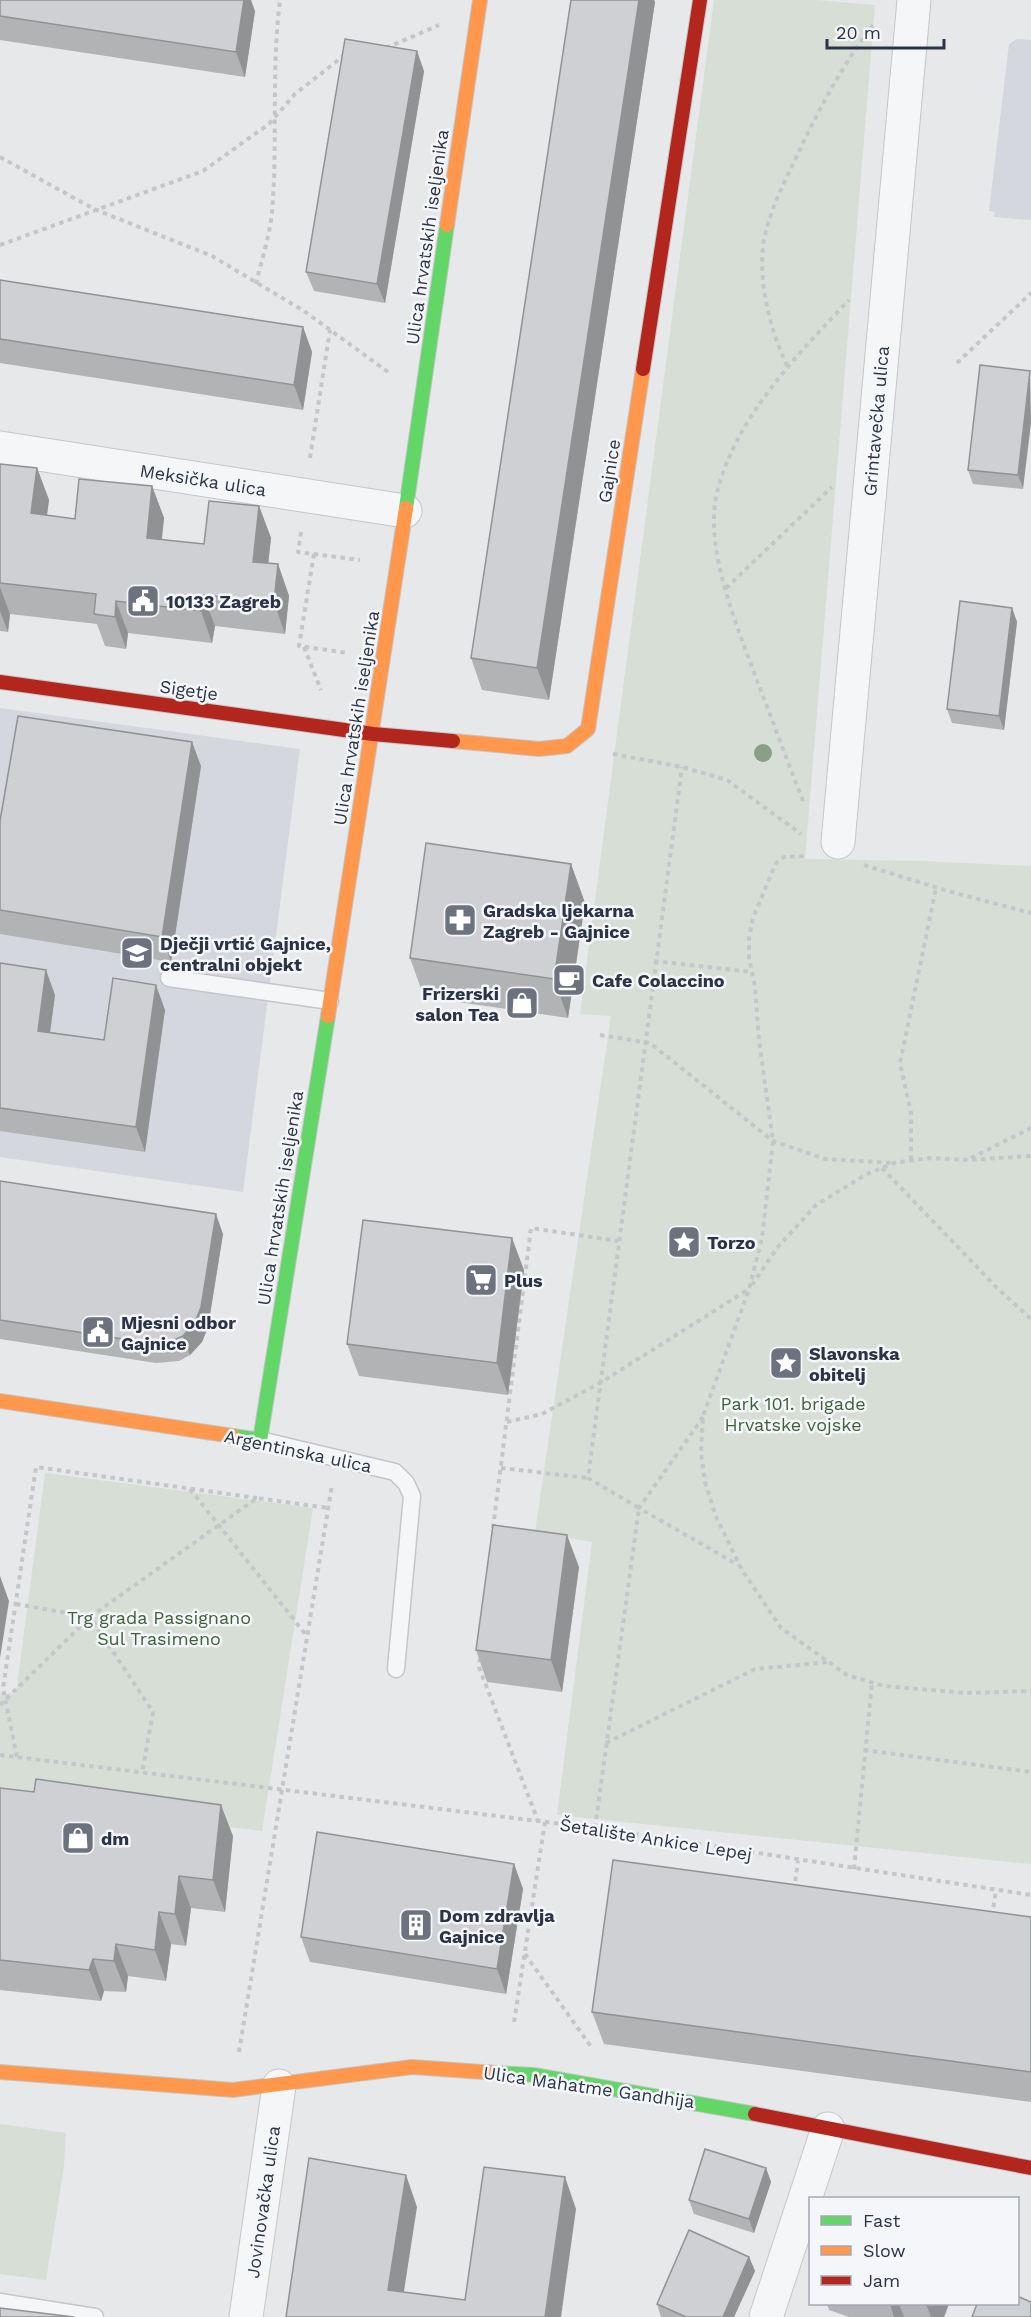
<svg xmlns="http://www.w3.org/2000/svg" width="1031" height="2317" viewBox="0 0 1031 2317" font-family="'Work Sans',sans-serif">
<rect width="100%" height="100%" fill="#e6e8ea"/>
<!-- built -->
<g fill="#d4d7dd">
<polygon points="1017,39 1031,40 1031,220 994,217 995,212 989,211 1009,44"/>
<polygon points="0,708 300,749 243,1192 0,1157"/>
</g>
<!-- green -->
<g fill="#d6ded6">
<polygon points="714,0 816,0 875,5 805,859 922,861 1031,866 1031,1864 557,1815 592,1542 535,1532 611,1016 580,1014"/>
<polygon points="45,1473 313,1508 262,1831 0,1800 0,1693 16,1694"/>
<polygon points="0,2124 66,2133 64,2166 46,2280 0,2274"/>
</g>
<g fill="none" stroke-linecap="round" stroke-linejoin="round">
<!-- lane casing -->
<g stroke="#c4c6c8" stroke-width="19">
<g id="lane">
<polyline points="169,978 330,1001"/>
<polyline points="260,1440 395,1472 406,1483 412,1496 396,1669"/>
<polyline points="0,2302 95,2317"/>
</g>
</g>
<!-- street casing -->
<g stroke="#c4c6c8" stroke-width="35">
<g id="street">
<polyline points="0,448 405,511"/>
<polyline points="838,842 914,0"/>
<polyline points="246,2317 279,2086"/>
<polyline points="766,2317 828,2129"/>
</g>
</g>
<!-- fast casing -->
<g stroke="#c4c6c8" stroke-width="16">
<g id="fast">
<polyline points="406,508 447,225"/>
<polyline points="233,1436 260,1440 328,1016"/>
<polyline points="497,2073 534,2075 755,2114"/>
</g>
</g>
<!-- slow casing -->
<g stroke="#c4c6c8" stroke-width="16">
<g id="slow">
<polyline points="447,225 480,0"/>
<polyline points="453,741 539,749 567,746 588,729 643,369"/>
<polyline points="328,1016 406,508"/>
<polyline points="0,1401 233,1436"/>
<polyline points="0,2072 233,2090 412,2067 497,2073"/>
</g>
</g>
<!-- jam casing -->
<g stroke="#c4c6c8" stroke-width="16">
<g id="jam">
<polyline points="643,369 700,0"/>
<polyline points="0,682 373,734 453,741"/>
<polyline points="755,2114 1031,2168"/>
</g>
</g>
<!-- path -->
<g stroke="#c5c6ca" stroke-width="4" stroke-dasharray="4.5 4.5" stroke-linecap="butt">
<polyline points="386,48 439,25"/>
<polyline points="0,157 94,209 212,256 304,311 388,372"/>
<polyline points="0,245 203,171 269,124 295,94 346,54"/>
<path d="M256 284C261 261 270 236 272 212 278 141 271 71 280 0"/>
<polyline points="957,363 1031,293"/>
<path d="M787 366C770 329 759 286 763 246 767 218 781 189 793 164 816 115 840 68 873 25"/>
<polyline points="310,458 330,330"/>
<polyline points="301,532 298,552 360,560"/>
<polyline points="314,554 299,646 348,653"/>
<polyline points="726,588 832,487"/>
<polyline points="304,647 321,690"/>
<polyline points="613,754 682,767 727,780 801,834"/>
<path d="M803 801C788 763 774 724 759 686 740 633 703 550 717 493 735 418 798 354 849 300"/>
<polyline points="864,865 948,891 1031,913"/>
<polyline points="654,961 752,972"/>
<polyline points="600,1035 650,1043 773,1141 825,1159 893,1163"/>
<polyline points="971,1158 1031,1128"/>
<polyline points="911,1160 911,1113 900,1063 936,888"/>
<polyline points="882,1168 996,1287 1031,1319"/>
<polyline points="752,1285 777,1248 816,1205 867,1174 894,1163 929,1158 968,1160 1031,1156"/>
<polyline points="748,1292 703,1416 701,1453 705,1482 716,1517 742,1570 781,1628 847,1675 884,1686 966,1693 1031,1691"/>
<polyline points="703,1417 639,1508 738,1565"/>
<polyline points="507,1422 542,1414 600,1383 749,1289 762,1238 773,1141 759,1040 755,987 749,958 749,937 753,918 776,863 784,857 804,856"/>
<polyline points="501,1468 588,1478"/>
<polyline points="190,1489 306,1635"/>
<polyline points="493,1528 531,1228 618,1241"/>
<polyline points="16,1604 90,1617 153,1712 142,1773"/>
<polyline points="480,1658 479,1667 538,1821"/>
<polyline points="0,1705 90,1617 257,1498 328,1508"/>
<polyline points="606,1743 755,1669 829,1662"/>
<polyline points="864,1750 1031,1772"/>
<polyline points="0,1755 595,1828 1031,1895"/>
<polyline points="17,1757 3,1688 36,1467 257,1498"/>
<polyline points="595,1828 639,1508 588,1478 682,767"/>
<polyline points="854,1869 872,1682"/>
<polyline points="794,1890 798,1861"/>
<polyline points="992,1916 996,1890"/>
<polyline points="525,1954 592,2048"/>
<polyline points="514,2022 545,1822"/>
<polyline points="239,2052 332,1485"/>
</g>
<!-- lane -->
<use href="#lane" stroke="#f5f6f7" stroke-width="16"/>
<!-- street -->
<use href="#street" stroke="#f5f6f7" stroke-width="33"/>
<!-- fast -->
<use href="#fast" stroke="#63d668" stroke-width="14"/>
<!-- slow -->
<use href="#slow" stroke="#ff974d" stroke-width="14"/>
<!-- jam -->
<use href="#jam" stroke="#b3261e" stroke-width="14"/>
</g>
<!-- trees -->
<circle fill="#8a9e88" cx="763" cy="753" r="9"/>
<!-- wall -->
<g fill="#b1b3b5">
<polygon points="0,0 255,11 245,77 0,40"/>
<polygon points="571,0 654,0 655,2 549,700 482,690 471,658"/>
<polygon points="424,71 385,303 314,291 306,272"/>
<polygon points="0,280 303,327 312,352 303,410 0,363"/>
<polygon points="980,365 1023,489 973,484 968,470"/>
<polygon points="0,464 37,468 49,500 47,515 75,519 152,486 164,518 162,540 204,544 259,506 271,538 268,563 278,564 289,596 285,634 215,626 212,643 128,633 126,649 105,646 97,624 10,614 8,632 0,631"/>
<polygon points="1012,608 1017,622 1004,730 952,723 947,709"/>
<polygon points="201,766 171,962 0,934 0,821"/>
<polygon points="571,864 585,903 568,1018 424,997 410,958"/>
<polygon points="0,963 55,995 50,1032 104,1040 165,1010 145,1152 0,1131"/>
<polygon points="0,1181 223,1234 208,1327 202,1342 190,1355 179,1361 156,1363 0,1339"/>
<polygon points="524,1270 508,1395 359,1376 347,1344"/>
<polygon points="579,1567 562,1692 487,1682 476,1650"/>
<polygon points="0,1788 233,1836 225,1912 191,1908 186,1946 171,1944 166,1981 128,1976 126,1992 104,1991 101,2001 0,1990"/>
<polygon points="514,1864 523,1889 506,1994 310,1962 301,1937"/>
<polygon points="1031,1917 1031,2102 604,2044 592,2012"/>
<polygon points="766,2168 771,2182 754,2233 694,2214 689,2200"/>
<polygon points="749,2257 755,2271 734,2317 661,2317 657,2304"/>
<polygon points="827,2304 949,2304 944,2317 849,2317 829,2310"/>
</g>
<!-- shaded-wall -->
<g fill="#909294">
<polygon points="244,0 251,0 255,11 245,77 236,52"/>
<polygon points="639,0 654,0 655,2 549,700 537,668"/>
<polygon points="417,51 424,71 385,303 377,284"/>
<polygon points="303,327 312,352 303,410 294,385"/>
<polygon points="1030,371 1031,423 1023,489 1018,475"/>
<polygon points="37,468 49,500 43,545 31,513"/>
<polygon points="152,486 164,518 158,570 147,538"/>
<polygon points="259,506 271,538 265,593 253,562"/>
<polygon points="278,564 289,596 285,634 274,602"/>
<polygon points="0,587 10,614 8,632 0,611"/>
<polygon points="203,595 215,626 212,643 201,611"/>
<polygon points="116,601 128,633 126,649 115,617"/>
<polygon points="1012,608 1017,622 1004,730 999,716"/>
<polygon points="192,742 201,766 171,962 162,937"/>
<polygon points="571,864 585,903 568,1018 554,979"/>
<polygon points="46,970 55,995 47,1055 38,1031"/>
<polygon points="156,985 165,1010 145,1152 136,1127"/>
<polygon points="216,1214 223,1234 208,1327 202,1342 190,1355 183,1336"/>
<polygon points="512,1238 524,1270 508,1395 497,1363"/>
<polygon points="567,1535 579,1567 562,1692 551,1660"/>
<polygon points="0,1576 9,1601 0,1658"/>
<polygon points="221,1805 233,1836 225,1912 213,1880"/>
<polygon points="514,1864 523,1889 506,1994 497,1969"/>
<polygon points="179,1876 191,1908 186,1946 175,1914"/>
<polygon points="159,1912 171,1944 166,1981 155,1950"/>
<polygon points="116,1944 128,1976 126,1992 114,1961"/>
<polygon points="93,1959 104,1991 101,2001 89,1970"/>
<polygon points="766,2168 771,2182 754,2233 749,2219"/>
<polygon points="406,2175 417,2207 400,2317 388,2290"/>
<polygon points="565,2177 576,2209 561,2317 545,2317"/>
<polygon points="749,2257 755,2271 734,2317 723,2317"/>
<polygon points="890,2304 899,2304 904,2317 894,2317"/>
<polygon points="926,2304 949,2304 944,2317 931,2317"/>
</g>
<!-- building -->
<g fill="#ced0d3" stroke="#909294" stroke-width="1.5">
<polygon points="0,0 244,0 236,52 0,16"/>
<polygon points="571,0 639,0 537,668 471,658"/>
<polygon points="345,39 417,51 377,284 306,272"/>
<polygon points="0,280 303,327 294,385 0,339"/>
<polygon points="980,365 1030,371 1018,475 968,470"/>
<polygon points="0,464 37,468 31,513 75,519 79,479 152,486 147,538 204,544 209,501 259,506 253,562 278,564 274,602 203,595 201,611 116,601 115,617 94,614 96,594 0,583"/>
<polygon points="960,601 1012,608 999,716 947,709"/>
<polygon points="18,716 192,742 162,937 0,910 0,821"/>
<polygon points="426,843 571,864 554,979 410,958"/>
<polygon points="0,963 46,970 38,1031 104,1040 113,978 156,985 136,1127 0,1108"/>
<polygon points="0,1181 216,1214 201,1307 195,1322 183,1336 172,1341 149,1343 0,1320"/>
<polygon points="363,1220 512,1238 497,1363 347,1344"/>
<polygon points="493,1525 567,1535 551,1660 476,1650"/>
<polygon points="36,1779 221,1805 213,1880 179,1876 175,1914 159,1912 155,1950 116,1944 114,1961 93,1959 89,1970 0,1960 0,1788 34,1792"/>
<polygon points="317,1832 514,1864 497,1969 301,1937"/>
<polygon points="613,1860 1031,1917 1031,2072 592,2012"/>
<polygon points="705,2149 766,2168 749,2219 689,2200"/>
<polygon points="309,2158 406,2175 388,2290 465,2300 484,2167 565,2177 545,2317 286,2317"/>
<polygon points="689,2230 749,2257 723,2317 686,2317 657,2304"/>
<polygon points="1017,2296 1031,2302 1031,2317 972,2317 977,2304 1017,2304"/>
<polygon points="0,2308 74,2317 0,2317"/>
</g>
<!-- icons -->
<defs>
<g id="civic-square" transform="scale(1.725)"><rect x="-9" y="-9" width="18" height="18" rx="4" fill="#6c737f" stroke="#f4f6f9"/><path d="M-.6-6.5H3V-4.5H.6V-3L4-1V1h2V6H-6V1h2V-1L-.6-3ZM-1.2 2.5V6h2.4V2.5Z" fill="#fff"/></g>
<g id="pharmacy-square" transform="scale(1.725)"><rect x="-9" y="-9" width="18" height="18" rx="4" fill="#6c737f" stroke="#f4f6f9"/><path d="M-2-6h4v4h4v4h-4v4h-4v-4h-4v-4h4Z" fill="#fff"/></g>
<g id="school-square" transform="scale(1.725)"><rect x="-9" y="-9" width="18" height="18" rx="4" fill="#6c737f" stroke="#f4f6f9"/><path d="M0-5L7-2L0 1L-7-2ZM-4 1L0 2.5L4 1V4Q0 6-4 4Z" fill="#fff"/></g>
<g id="cafe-square" transform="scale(1.725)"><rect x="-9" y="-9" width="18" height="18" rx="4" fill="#6c737f" stroke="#f4f6f9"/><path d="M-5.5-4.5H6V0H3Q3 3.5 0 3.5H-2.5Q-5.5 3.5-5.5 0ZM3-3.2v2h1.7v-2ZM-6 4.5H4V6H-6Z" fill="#fff"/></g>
<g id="shop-square" transform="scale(1.725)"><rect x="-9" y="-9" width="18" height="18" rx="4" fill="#6c737f" stroke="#f4f6f9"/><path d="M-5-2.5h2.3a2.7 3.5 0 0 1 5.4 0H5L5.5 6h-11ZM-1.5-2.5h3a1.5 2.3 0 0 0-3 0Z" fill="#fff"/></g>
<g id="sight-square" transform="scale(1.725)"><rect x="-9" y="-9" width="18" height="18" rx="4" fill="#6c737f" stroke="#f4f6f9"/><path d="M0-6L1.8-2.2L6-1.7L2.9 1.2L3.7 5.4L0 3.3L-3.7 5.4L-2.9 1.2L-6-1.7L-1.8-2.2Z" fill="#fff"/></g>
<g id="supermarket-square" transform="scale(1.725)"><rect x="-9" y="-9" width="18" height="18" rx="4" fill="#6c737f" stroke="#f4f6f9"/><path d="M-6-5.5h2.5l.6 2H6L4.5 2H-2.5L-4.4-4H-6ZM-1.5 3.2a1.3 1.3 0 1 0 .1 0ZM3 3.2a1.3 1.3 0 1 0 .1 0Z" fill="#fff"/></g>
<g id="building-square" transform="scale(1.725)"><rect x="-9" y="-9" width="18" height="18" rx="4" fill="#6c737f" stroke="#f4f6f9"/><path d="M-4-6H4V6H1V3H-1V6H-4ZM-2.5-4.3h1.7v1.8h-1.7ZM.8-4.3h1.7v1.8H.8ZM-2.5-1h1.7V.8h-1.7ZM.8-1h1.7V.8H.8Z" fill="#fff"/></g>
</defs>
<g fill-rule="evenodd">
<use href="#civic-square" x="143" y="601"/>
<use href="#pharmacy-square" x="460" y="920"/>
<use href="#school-square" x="137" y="953"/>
<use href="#cafe-square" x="569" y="980"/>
<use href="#shop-square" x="522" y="1003"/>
<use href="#sight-square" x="684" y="1242"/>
<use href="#supermarket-square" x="481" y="1280"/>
<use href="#civic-square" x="98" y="1332"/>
<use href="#sight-square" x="786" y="1363"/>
<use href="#shop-square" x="78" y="1838"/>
<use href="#building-square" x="416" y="1925"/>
</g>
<g text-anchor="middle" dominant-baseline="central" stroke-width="5" stroke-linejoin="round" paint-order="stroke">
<!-- street labels -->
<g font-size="18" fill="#2b3445" stroke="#f4f6f9">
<text transform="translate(427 237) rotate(-82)">Ulica hrvatskih iseljenika</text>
<text transform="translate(876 421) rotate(-85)">Grintavečka ulica</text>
<text transform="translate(609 471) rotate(-81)">Gajnice</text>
<text transform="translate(203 480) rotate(9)">Meksička ulica</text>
<text transform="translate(189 690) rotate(8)">Sigetje</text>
<text transform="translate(356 718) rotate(-81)">Ulica hrvatskih iseljenika</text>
<text transform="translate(280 1198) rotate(-81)">Ulica hrvatskih iseljenika</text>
<text transform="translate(298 1451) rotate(12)">Argentinska ulica</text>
<text transform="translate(656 1839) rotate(9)">Šetalište Ankice Lepej</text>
<text transform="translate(589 2087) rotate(8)">Ulica Mahatme Gandhija</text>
<text transform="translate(263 2202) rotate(-82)">Jovinovačka ulica</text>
</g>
<!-- poi labels -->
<g font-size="18" font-weight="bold" fill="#2b3445" stroke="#f4f6f9" text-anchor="start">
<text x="166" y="601">10133 Zagreb</text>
<text x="483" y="910">Gradska ljekarna<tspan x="483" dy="21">Zagreb - Gajnice</tspan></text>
<text x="160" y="943">Dječji vrtić Gajnice,<tspan x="160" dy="21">centralni objekt</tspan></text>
<text x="592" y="980">Cafe Colaccino</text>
<text x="499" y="993" text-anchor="end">Frizerski<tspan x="499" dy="21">salon Tea</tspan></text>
<text x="707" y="1242">Torzo</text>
<text x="504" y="1280">Plus</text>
<text x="121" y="1322">Mjesni odbor<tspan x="121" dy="21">Gajnice</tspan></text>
<text x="809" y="1353">Slavonska<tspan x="809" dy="21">obitelj</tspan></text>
<text x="101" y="1838">dm</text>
<text x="439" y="1915">Dom zdravlja<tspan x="439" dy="21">Gajnice</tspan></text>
</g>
<!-- park labels -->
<g font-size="18" fill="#3f6138" stroke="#f4f6f9">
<text x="793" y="1403">Park 101. brigade<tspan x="793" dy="21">Hrvatske vojske</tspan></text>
<text x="159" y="1617">Trg grada Passignano<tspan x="159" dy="21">Sul Trasimeno</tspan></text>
</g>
</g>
<!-- legend -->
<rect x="809" y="2197" width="210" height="108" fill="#f4f6f9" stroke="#a4a8b1" stroke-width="1.5"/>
<rect x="821" y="2216" width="30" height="9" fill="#63d668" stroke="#a4a8b1" stroke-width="1.5"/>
<text x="863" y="2227" font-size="18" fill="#2b3445">Fast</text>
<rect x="821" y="2246" width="30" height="9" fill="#ff974d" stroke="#a4a8b1" stroke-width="1.5"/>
<text x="863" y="2257" font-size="18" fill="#2b3445">Slow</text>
<rect x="821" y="2276" width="30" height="9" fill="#b3261e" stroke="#a4a8b1" stroke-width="1.5"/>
<text x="863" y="2287" font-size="18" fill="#2b3445">Jam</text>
<!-- scale -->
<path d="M827 39v9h117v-9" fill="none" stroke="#2b3445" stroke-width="3"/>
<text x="836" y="39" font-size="18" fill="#2b3445" stroke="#f4f6f9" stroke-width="4.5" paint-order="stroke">20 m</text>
</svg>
